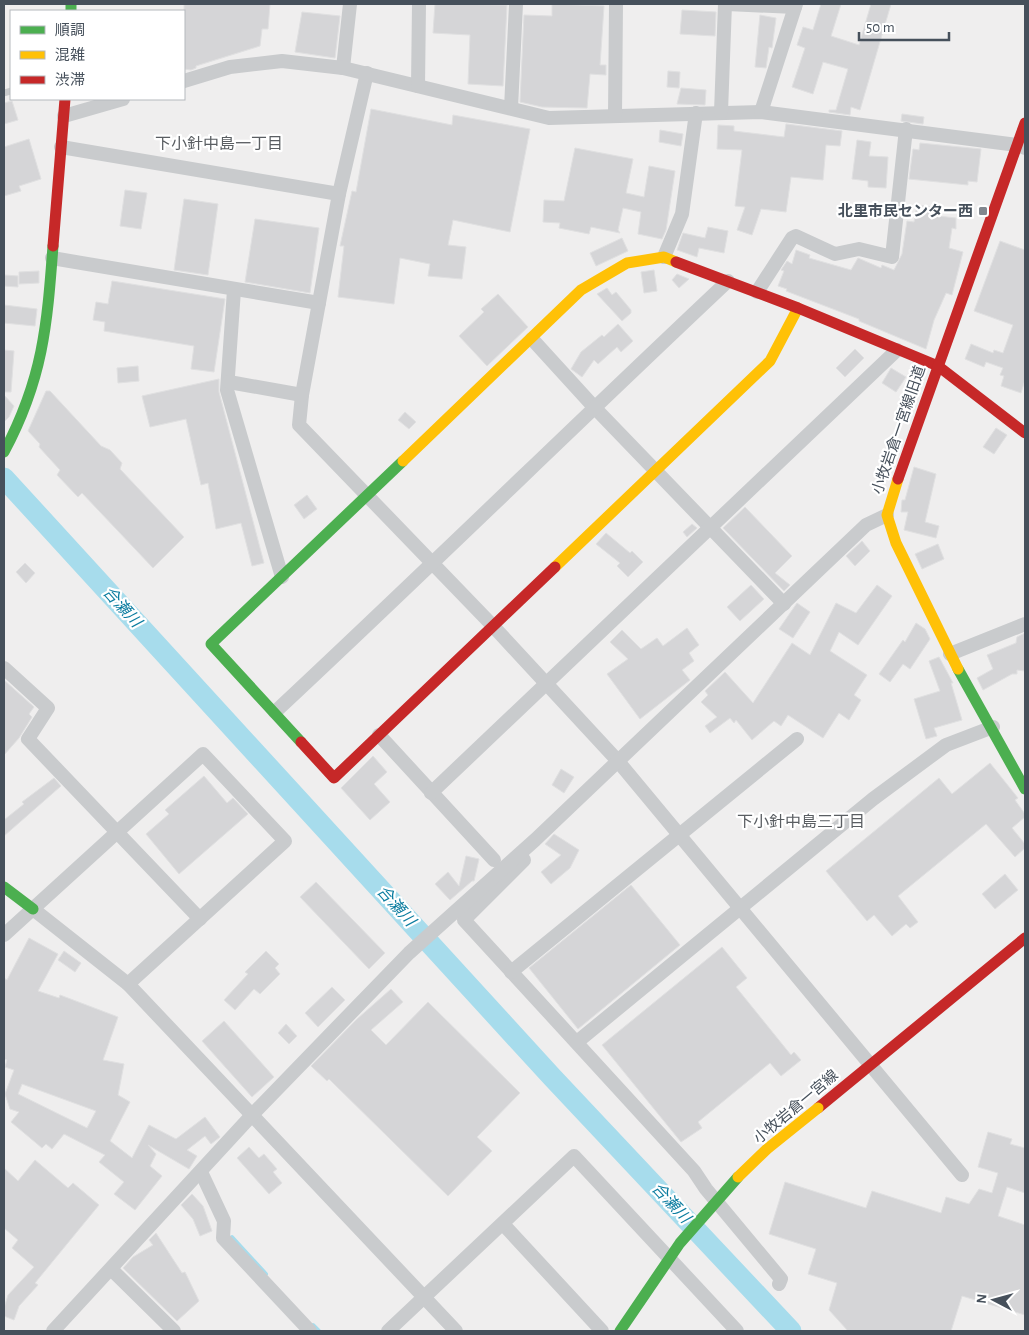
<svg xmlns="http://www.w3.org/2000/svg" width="1029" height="1335" viewBox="0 0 1029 1335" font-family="'Alegreya Sans','Noto Sans JP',sans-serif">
<rect width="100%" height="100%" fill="#efeeee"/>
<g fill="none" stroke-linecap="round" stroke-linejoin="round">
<!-- stream -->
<g stroke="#a7dcec" stroke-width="4">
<polyline points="232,1237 266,1274"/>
<polyline points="313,1325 319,1331"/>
</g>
<!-- river -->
<polyline stroke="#a7dcec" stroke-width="21" points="4,478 552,1077 791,1331"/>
</g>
<!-- building -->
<g fill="#d5d5d7" stroke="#e0e0e1" fill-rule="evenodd">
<polygon points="184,4 270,4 268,29 262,29 260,46 196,66 196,68 191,70 184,69"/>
<polygon points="435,4 507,5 503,86 468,84 470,35 433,33"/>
<polygon points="552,4 604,6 600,65 606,65 606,75 590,74 587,108 542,107 520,102 524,15 552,16"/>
<polygon points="821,4 841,4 831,36 859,45 871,4 891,4 860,110 851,107 850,115 829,112 829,110 836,110 848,69 823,62 813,94 792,87 805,48 797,45 803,27 813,30"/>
<polygon points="682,10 716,12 715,36 680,34"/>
<polygon points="302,12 340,16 335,58 295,52"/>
<polygon points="760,15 776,18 772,48 769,47 766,68 755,67"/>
<polygon points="668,71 680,72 679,88 667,87"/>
<polygon points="681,88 706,90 705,105 677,104"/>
<polygon points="12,101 18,120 4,124 4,103"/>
<polygon points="371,109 452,125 453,115 530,129 510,232 453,220 448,245 466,247 462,279 428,276 430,264 400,258 394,304 338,297 344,246 340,246 352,191 356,192"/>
<polygon points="902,114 924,117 923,124 901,121"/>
<polygon points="786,124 842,131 840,146 826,145 823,180 791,177 786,212 761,209 752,235 737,230 745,207 735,206 742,150 717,149 718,125 734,126 734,131 784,137"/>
<polygon points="660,130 683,134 681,146 659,142"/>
<polygon points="29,139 41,179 19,186 21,191 4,196 4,147"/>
<polygon points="857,140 871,142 869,156 888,157 886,188 868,187 868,181 852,179"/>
<polygon points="920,143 981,149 977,182 968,181 968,185 909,179 913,149 919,150"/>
<polygon points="575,148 633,159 626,193 644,197 649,166 675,171 666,230 662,239 638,234 641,212 623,208 618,230 620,233 591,227 589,234 559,228 560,223 543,222 544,200 564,201"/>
<polygon points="125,190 147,193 141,229 120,226"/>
<polygon points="184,199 218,204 208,275 174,270"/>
<polygon points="917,205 939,208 938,216 956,218 956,229 952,228 949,248 963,252 952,295 946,293 934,320 926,349 859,321 859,319 786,291 787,289 778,286 784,271 781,270 787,261 792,264 796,250 810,255 809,258 851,270 858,258 881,268 882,265 894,270 902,254 907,221 914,222"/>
<polygon points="255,219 319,228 310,293 245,282"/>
<polygon points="708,227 728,231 724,253 699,248 697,257 677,250 683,233 705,238"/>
<polygon points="622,238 628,251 596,266 590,253"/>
<polygon points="1000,241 1025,250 1025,380 1021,393 1001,386 1004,376 1000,375 1003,368 986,362 984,367 965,359 971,344 993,353 994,350 1003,353 1013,325 974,311"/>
<polygon points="654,270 657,291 644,293 641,272"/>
<polygon points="39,271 39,283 19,284 19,272"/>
<polygon points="677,274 689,279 679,288 672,280"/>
<polygon points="4,275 18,276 18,287 4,286"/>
<polygon points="112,281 225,299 214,372 191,369 194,346 104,331 105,322 93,320 96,302 108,304"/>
<polygon points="607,288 612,295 616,292 631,310 631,313 622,321 597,294"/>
<polygon points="498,294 528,327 487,366 459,336 484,312 481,309"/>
<polygon points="4,305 37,309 35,326 4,323"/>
<polygon points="618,324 633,341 621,352 617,347 598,364 594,360 582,377 571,369 581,352 602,335 604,337"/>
<polygon points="855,349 864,358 845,377 836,368"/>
<polygon points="4,350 14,351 11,392 4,392"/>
<polygon points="138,366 139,381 118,383 117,368"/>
<polygon points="891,368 906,377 896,392 882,383"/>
<polygon points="219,379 219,392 264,563 252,566 241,523 216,529 208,483 201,485 186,419 150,427 142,396"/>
<polygon points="46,391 50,391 101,446 110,450 122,463 120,469 184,537 153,568 82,493 78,497 57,475 60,470 39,447 40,444 28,431"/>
<polygon points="4,395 14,406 9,417 4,422"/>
<polygon points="405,412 416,422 409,429 398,420"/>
<polygon points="996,428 1007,435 994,454 983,447"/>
<polygon points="914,467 936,474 925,522 939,526 936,538 904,530 908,512 901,512 902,500 905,500"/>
<polygon points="307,495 317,509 304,519 294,505"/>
<polygon points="745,507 792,556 775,573 790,585 784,591 723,528"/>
<polygon points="692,524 697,528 687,537 683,532"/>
<polygon points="606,533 630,553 632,551 643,562 628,577 617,566 620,563 596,544"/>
<polygon points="862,541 870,551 855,566 846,556"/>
<polygon points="938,544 944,559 922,569 915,554"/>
<polygon points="25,563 35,573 26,583 16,572"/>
<polygon points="751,585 764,599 740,621 727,607"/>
<polygon points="877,585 892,596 858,645 839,632 830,651 867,675 854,695 861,700 849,720 839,713 823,738 788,715 781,726 774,721 752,740 736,720 734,723 730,718 710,733 705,726 717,717 701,702 708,695 705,691 725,672 753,703 792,643 810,655 836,603 856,613"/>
<polygon points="797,603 810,612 793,638 779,629"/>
<polygon points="916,623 925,629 930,639 910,669 903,664 890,682 879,674 903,640 905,642"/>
<polygon points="687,628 699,645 689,653 694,661 682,670 690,680 640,719 607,674 628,659 610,642 622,630 641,649 657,638 663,646"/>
<polygon points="1025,633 1025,671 1017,670 1017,674 1012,674 983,690 977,678 993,669 987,655 1016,643 1017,637"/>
<polygon points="939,657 953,683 951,683 962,720 934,728 937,736 926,739 914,699 940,691 929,661"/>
<polygon points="4,680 34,707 29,714 32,717 19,738 4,755"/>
<polygon points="373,756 387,772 374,784 390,802 370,820 341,788"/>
<polygon points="990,763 1018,798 1015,800 1025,814 1025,817 1012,828 1025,844 1025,848 1015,857 986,824 898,896 918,922 910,928 906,924 892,936 874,915 867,921 826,871 939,778 952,794"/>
<polygon points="561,769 574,777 564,793 552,785"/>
<polygon points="204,776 227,803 233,798 248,814 179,874 146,834 169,814 165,810"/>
<polygon points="54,778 61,786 4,836 4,820 24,804 22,802"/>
<polygon points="554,834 579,850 570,868 551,884 541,872 561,855 545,844"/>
<polygon points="466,856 479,859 474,881 472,881 450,900 435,884 448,872 459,886"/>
<polygon points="1005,874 1018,890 995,909 982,894"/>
<polygon points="316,882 385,953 369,969 300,897"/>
<polygon points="631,885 680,945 578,1029 529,968"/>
<path d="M29 938 58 954 38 991 59 998 60 995 118 1017 103 1060 124 1064 118 1095 130 1102 110 1141 132 1158 149 1125 176 1139 205 1117 220 1137 211 1144 205 1136 187 1150 197 1156 189 1169 148 1145 156 1154 150 1166 162 1176 135 1210 114 1194 124 1182 99 1162 105 1155 64 1134 52 1149 46 1144 42 1148 11 1122 19 1112 10 1109 5 1094 14 1070 5 1067 7 1060 4 1059V978L7 980ZM22 1084 96 1111 87 1128 18 1094Z"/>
<polygon points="722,947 747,978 736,987 791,1055 794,1052 801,1060 781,1076 770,1063 698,1122 702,1128 681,1142 602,1045"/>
<polygon points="64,951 81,963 75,972 58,960"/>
<polygon points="266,951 279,964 275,968 280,974 260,994 254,989 235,1010 224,1000 248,974 245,972"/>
<polygon points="332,987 345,1000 318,1027 305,1013"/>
<polygon points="391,989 403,1002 371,1030 386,1045 428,1002 520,1093 477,1137 492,1151 448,1196 329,1079 327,1081 311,1066 357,1019"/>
<polygon points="224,1021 274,1077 252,1097 202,1041"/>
<polygon points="286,1024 297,1036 289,1044 278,1033"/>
<polygon points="988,1132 1012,1139 1010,1144 1025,1148 1025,1193 1007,1187 998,1216 1025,1225 1025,1315 962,1296 951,1331 848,1331 829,1310 837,1283 808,1274 816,1249 769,1234 785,1182 866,1208 872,1191 941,1213 946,1197 969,1204 979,1189 992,1193 998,1173 978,1167"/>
<polygon points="249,1147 259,1158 264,1154 277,1169 273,1172 282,1183 269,1194 237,1158"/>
<polygon points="35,1160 68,1188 73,1183 99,1205 35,1283 38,1285 19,1306 14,1320 4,1316 4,1308 8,1295 34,1267 12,1248 18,1240 4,1228 4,1168 18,1181"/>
<polygon points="192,1194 203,1206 212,1231 200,1236 193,1219 181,1205"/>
<polygon points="156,1233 182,1273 185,1272 199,1301 177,1321 123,1268 133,1257 153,1245 149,1240"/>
</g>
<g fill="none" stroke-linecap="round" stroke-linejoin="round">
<!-- lane -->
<polyline stroke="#c9cbcd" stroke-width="7" points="4,93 11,91"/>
<!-- street -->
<g stroke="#c9cbcd" stroke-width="14">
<polyline points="727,4 795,7"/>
<polyline points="343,68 350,4"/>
<polyline points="367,73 339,194 302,395 299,425 493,626 617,760 962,1175"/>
<polyline points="184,81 230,67 282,61 343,68 549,118 761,112 1017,145 1025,148"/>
<polyline points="418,86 419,4"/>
<polyline points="511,108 516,4"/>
<polyline points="721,112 725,4"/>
<polyline points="761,112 796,4"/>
<polyline points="615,115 616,4"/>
<polyline points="64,116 123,99"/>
<polyline points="61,147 339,194"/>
<polyline points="664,257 682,214 696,113"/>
<polyline points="52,258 319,303"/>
<polyline points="234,290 227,390 282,577"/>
<polyline points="757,292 792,238 796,236 835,254 859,249 892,257 906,129"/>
<polyline points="532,339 594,407 784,604"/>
<polyline points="229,382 302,395"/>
<polyline points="950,654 1025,624"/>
<polyline points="4,668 48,708 28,739 200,919"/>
<path d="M275 712C427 570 576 424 728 281"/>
<polyline points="379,735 494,860"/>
<polyline points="431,793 897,350"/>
<polyline points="524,860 464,920 694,1171 706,1189 781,1279 779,1284"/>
<polyline points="33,909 128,984 456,1331"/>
<polyline points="4,935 203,754 285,841 128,984"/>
<polyline points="511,972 797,739"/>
<polyline points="577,1042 873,799 946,745 993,727"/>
<polyline points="201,1172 224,1221 223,1238 310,1331"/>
<polyline points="503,1224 602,1331"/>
<polyline points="111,1269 174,1331"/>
<polyline points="53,1331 253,1114 409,953 535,840 866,525 887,515"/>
<polyline points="388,1331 574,1156 737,1331"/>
</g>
<!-- fast -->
<g stroke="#4caf50" stroke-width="11">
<polyline points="71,4 71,11"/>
<path d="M4 452C43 379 47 326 53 246"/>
<polyline points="958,669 1025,789"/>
<polyline points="301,742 211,644 403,461"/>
<polyline points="4,887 33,909"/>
</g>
<!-- slow -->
<g stroke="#ffc107" stroke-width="11">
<polyline points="403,461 581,290 627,263 664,257 676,262"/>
<polyline points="898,479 887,515 896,543 958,669"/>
<polyline points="555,567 770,361 798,308"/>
</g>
<!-- jam -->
<g stroke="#c62828" stroke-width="11">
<polyline points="53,246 65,99"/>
<polyline points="676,262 798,308 938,366 1025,433"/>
<polyline points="898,479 1025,123"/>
<polyline points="301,742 334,778 555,567"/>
<polyline points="818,1108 1025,938"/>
</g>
<!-- fast-bridge -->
<polyline stroke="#4caf50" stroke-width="11" points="620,1331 680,1243 738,1177"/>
<!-- slow-bridge -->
<polyline stroke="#ffc107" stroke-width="11" points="738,1177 767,1149 818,1108"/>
</g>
<!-- markers -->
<rect fill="#81878e" stroke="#fff" stroke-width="2" x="978" y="206" width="10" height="10" rx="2.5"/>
<g text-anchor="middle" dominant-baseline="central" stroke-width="4.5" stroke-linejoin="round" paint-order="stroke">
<!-- poi labels -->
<g font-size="15" font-weight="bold" fill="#46505b" stroke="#fff" text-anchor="end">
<text x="973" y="211">北里市民センター西</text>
</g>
<!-- street labels -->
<g font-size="15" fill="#46505b" stroke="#fff">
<text transform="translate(899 430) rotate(-71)">小牧岩倉一宮線旧道</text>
<text transform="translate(796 1107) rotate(-40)">小牧岩倉一宮線</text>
</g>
<!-- neighbourhood labels -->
<g font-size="16" fill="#5a5e62" stroke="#fff">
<text x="219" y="144">下小針中島一丁目</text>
<text x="801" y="822">下小針中島三丁目</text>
</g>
<!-- water labels -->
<g font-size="16" font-style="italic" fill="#0c7da0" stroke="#fff">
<text transform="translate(122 607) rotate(48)">合瀬川</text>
<text transform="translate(396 906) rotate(48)">合瀬川</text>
<text transform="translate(671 1203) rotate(47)">合瀬川</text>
</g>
</g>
<!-- border -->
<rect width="1029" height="1335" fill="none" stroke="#46505b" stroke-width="10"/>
<!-- legend -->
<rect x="10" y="10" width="175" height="90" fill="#ffffff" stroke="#b5b9bd"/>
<rect x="20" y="26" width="25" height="8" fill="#4caf50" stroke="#b5b9bd"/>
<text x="55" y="35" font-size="15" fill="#46505b">順調</text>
<rect x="20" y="51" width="25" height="8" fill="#ffc107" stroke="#b5b9bd"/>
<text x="55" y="60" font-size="15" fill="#46505b">混雑</text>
<rect x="20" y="76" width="25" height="8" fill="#c62828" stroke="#b5b9bd"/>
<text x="55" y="85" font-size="15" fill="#46505b">渋滞</text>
<!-- north arrow -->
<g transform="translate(994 1300) rotate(276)" stroke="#ffffff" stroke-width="4" paint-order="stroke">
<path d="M0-4L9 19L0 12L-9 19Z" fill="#46505b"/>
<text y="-8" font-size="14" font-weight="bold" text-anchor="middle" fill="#46505b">N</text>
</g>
<!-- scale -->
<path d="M859 32v8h90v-8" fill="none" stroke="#46505b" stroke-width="2.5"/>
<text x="866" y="32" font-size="15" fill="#46505b" stroke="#ffffff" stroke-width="4" paint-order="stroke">50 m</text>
</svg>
